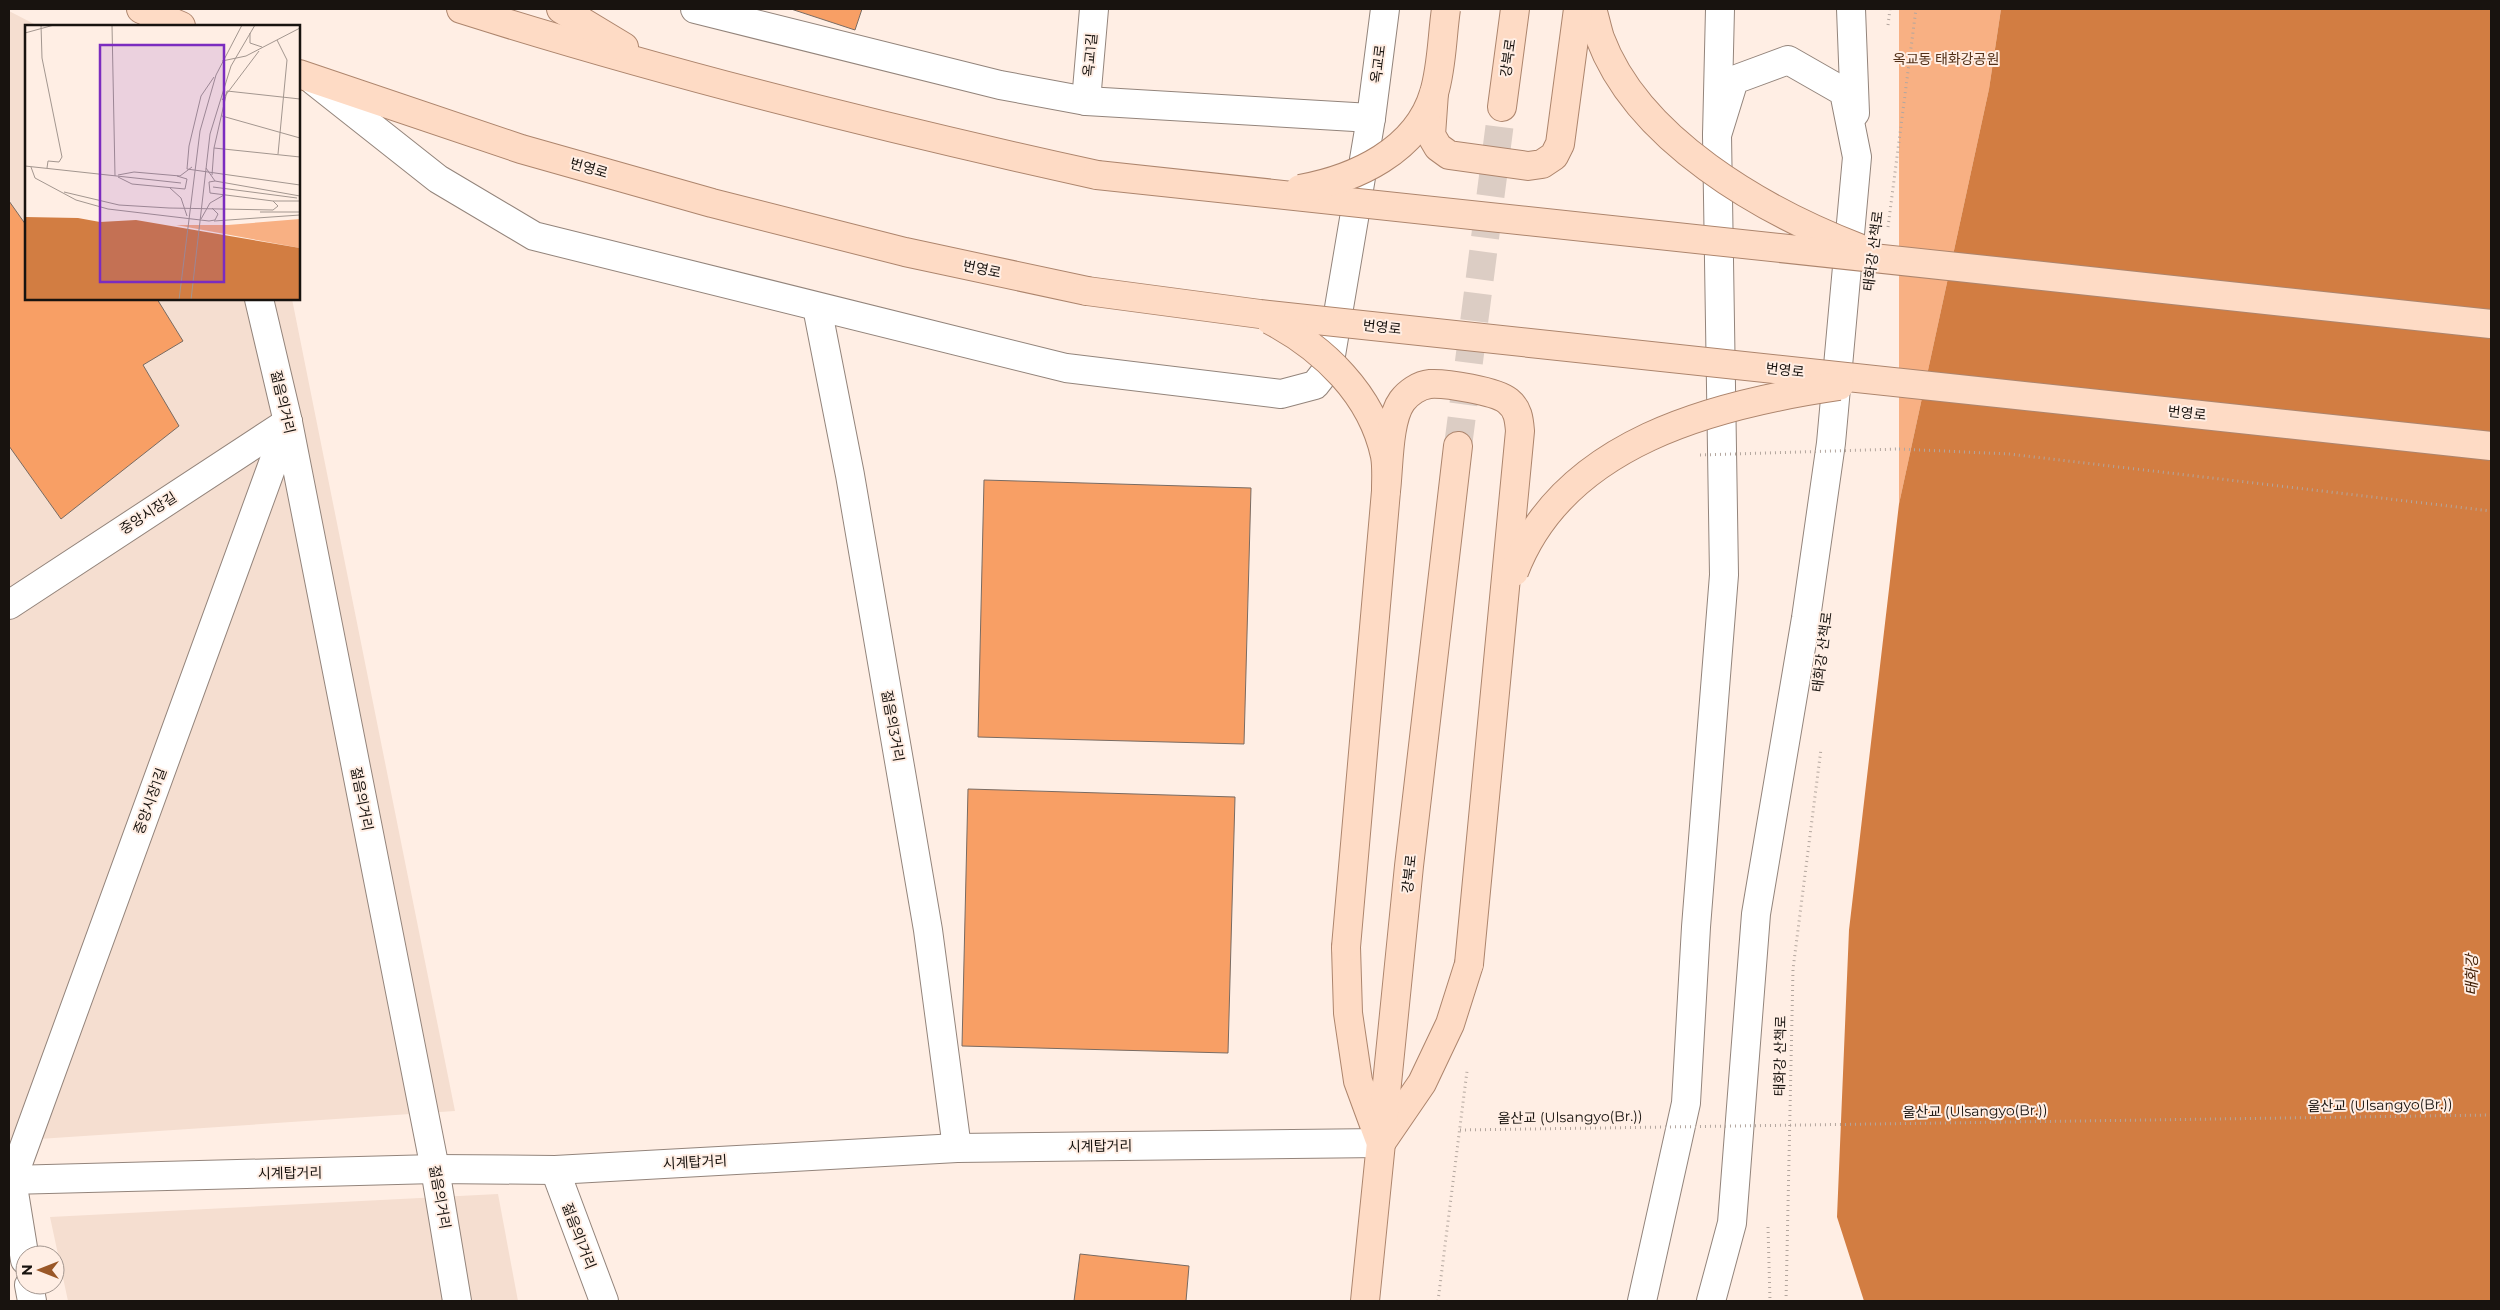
<svg xmlns="http://www.w3.org/2000/svg" width="2500" height="1310" viewBox="0 0 2500 1310" font-family="Montserrat,'Noto Sans KR',sans-serif">
<rect width="100%" height="100%" fill="#ffeee4"/>
<!-- built -->
<g fill="#f5ded0">
<polygon points="9,11 38,26 26,26 26,299 292,299 455,1111 9,1141"/>
<polygon points="498,1194 518,1301 68,1301 50,1217"/>
</g>
<!-- green -->
<polygon fill="#f8b083" points="1899,9 2001,9 1989,89 1899,504"/>
<!-- water -->
<polygon fill="#d27d42" points="2001,9 2491,9 2491,1301 1864,1301 1837,1217 1849,930 1899,504 1989,89"/>
<!-- building -->
<g fill="#f89f65" stroke="#796b62">
<polygon points="791,9 862,9 855,30"/>
<polygon points="9,201 26,225 26,299 157,299 183,341 143,365 179,426 61,519 9,446"/>
<polygon points="984,480 1251,488 1244,744 978,737"/>
<polygon points="968,789 1235,797 1228,1053 962,1046"/>
<polygon points="1080,1254 1189,1266 1186,1301 1074,1301"/>
</g>
<g fill="none" stroke-linecap="round" stroke-linejoin="round">
<!-- major-tunnel -->
<polyline stroke="#dccdc4" stroke-width="28" stroke-dasharray="28 14" stroke-linecap="butt" points="1458,446 1502,107"/>
<!-- minor casing -->
<g stroke="#93847b" stroke-width="30">
<g id="minor">
<polyline points="695,9 1000,85 1086,101 1371,118"/>
<polyline points="1851,9 1855,113"/>
<polyline points="314,81 438,179 534,236 1066,368 1281,394 1315,385 1329,367 1371,118 1385,9"/>
<polyline points="1086,101 1094,9"/>
<polyline points="259,299 288,422 435,1169 457,1301"/>
<polyline points="817,307 850,475 928,930 957,1148"/>
<polyline points="9,605 288,422"/>
<polyline points="555,1170 604,1301"/>
<polyline points="9,1180 435,1169 555,1170 957,1148 1381,1143"/>
<polyline points="25,1260 12,1180 288,422"/>
<polyline points="29,1285 32,1301"/>
<polyline points="1642,1301 1686,1103 1696,927 1724,575 1717,135 1720,9"/>
<polyline points="1711,1301 1732,1223 1756,914 1806,618 1831,443 1857,157 1844,92 1788,60 1734,80 1717,135"/>
</g>
</g>
<!-- major casing -->
<g stroke="#ad856d" stroke-width="30">
<g id="major">
<polyline points="141,9 181,26"/>
<path d="M461 9C670 75 883 128 1097 175"/>
<polyline points="561,9 624,47"/>
<polyline points="299,74 521,149 712,203 905,252 1087,291"/>
<polyline points="1502,107 1515,9"/>
<polyline points="1346,947 1348,1013 1358,1081 1379,1138"/>
<polyline points="1383,1140 1422,1083 1450,1024 1469,964"/>
<polyline points="1365,1301 1409,866 1458,446"/>
</g>
</g>
<!-- path -->
<g stroke="#b3a69e" stroke-width="3" stroke-dasharray="1 4" stroke-linecap="butt">
<polyline points="1888,25 1890,9"/>
<polyline points="1888,227 1916,9"/>
<polyline points="1899,449 2009,454 2491,511"/>
<polyline points="1768,1227 1770,1301"/>
<polyline points="1438,1301 1467,1071"/>
<polyline points="1786,1301 1793,969 1821,749"/>
</g>
<!-- minor -->
<use href="#minor" stroke="#fff" stroke-width="28"/>
<!-- major -->
<use href="#major" stroke="#fedbc5" stroke-width="28"/>
<!-- major-bridge casing -->
<g stroke="#ad856d" stroke-width="30" stroke-linecap="butt">
<g id="major-bridge">
<path d="M1592 9C1595 18 1597 29 1600 38 1638 140 1763 211 1859 248"/>
<polyline points="1434,93 1431,135 1438,147 1449,155 1528,166 1542,164 1554,156 1560,144 1578,9"/>
<polyline points="1097,175 2491,324"/>
<path d="M1300 189C1355 179 1417 151 1434 93 1442 67 1442 36 1446 9"/>
<polyline points="1087,291 1260,314 2491,446"/>
<path d="M1270 320C1323 348 1372 394 1385 456 1387 467 1386 480 1386 491L1346 947"/>
<path d="M1386 491C1389 467 1388 420 1402 401 1408 393 1419 385 1430 384 1446 383 1496 391 1508 401 1518 409 1519 419 1520 431L1469 964"/>
<path d="M1514 572C1563 442 1716 404 1839 386"/>
</g>
</g>
<!-- path-bridge -->
<g stroke="#b3a69e" stroke-width="3" stroke-dasharray="1 4" stroke-linecap="butt">
<polyline points="1700,455 1899,449"/>
<polyline points="1460,1130 2491,1115"/>
</g>
<!-- major-bridge -->
<use href="#major-bridge" stroke="#fedbc5" stroke-width="28"/>
</g>
<g text-anchor="middle" dominant-baseline="central" stroke-width="4" stroke-linejoin="round" paint-order="stroke">
<!-- street labels -->
<g font-size="14" fill="#18130f" stroke="#ffeee4">
<text transform="translate(1090 55) rotate(-85)">옥교1길</text>
<text transform="translate(1508 58) rotate(-82)">강북로</text>
<text transform="translate(1378 64) rotate(-83)">옥교로</text>
<text transform="translate(589 168) rotate(16)">번영로</text>
<text transform="translate(1873 251) rotate(-83)">태화강 산책로</text>
<text transform="translate(982 269) rotate(12)">번영로</text>
<text transform="translate(1382 327) rotate(6)">번영로</text>
<text transform="translate(1785 370) rotate(6)">번영로</text>
<text transform="translate(283 402) rotate(77)">젊음의거리</text>
<text transform="translate(2187 413) rotate(6)">번영로</text>
<text transform="translate(148 513) rotate(-33)">중앙시장길</text>
<text transform="translate(1822 652) rotate(-83)">태화강 산책로</text>
<text transform="translate(893 726) rotate(80)">젊음의3거리</text>
<text transform="translate(362 799) rotate(79)">젊음의거리</text>
<text transform="translate(150 801) rotate(-70)">중앙시장1길</text>
<text transform="translate(1409 874) rotate(-84)">강북로</text>
<text transform="translate(1780 1056) rotate(-89)">태화강 산책로</text>
<text transform="translate(2380 1105) rotate(-1)">울산교 (Ulsangyo(Br.))</text>
<text transform="translate(1975 1111) rotate(-1)">울산교 (Ulsangyo(Br.))</text>
<text transform="translate(1570 1117) rotate(-1)">울산교 (Ulsangyo(Br.))</text>
<text transform="translate(1100 1146) rotate(-1)">시계탑거리</text>
<text transform="translate(695 1162) rotate(-3)">시계탑거리</text>
<text transform="translate(290 1173) rotate(-1)">시계탑거리</text>
<text transform="translate(440 1197) rotate(80)">젊음의거리</text>
<text transform="translate(579 1236) rotate(69)">젊음의1거리</text>
</g>
<!-- park labels -->
<g font-size="14" fill="#522f16" stroke="#ffeee4">
<text x="1946" y="59">옥교동 태화강공원</text>
</g>
<!-- water labels -->
<g font-size="15" font-style="italic" fill="#432107" stroke="#ffeee4">
<text transform="translate(2471 975) rotate(-90)">태화강</text>
</g>
</g>
<!-- overview -->
<g transform="translate(25 25)">
<rect width="275" height="275" fill="#ffeee4"/>
<path d="M275 194V223L151 200H203Z" fill="#f8b083"/>
<path d="M0 192 53 193 75 197 111 195 275 223V275H0Z" fill="#d27d42"/>
<path fill="none" stroke="#a3968f" stroke-width="1" d="M16 0 17 33 37 132 34 137 23 136 22 143M87 0 90 151M0 8 29 0M225 8V18L237 22M252 15 262 35 253 129M197 36 221 31 275 3M189 52 176 71 164 121 162 144 275 160M197 75 234 26M197 91 275 113M189 123 275 132M0 141 156 158M6 142 10 153 51 175 83 184 184 196 190 195 193 189 187 183M181 143 190 156 275 171M93 150 109 147 155 151 167 142M187 150 189 123 202 66 275 74M93 152 107 159 160 164 162 154 152 151M190 156 184 157 185 168 248 176H275M188 162 272 173M145 163 156 173 162 191M39 167 94 180 144 183 248 185 253 181 248 176M235 187H275M176 194 185 178 199 170M189 196 275 190M154 275 175 106 191 50 217 0M166 275 185 109 206 41 230 0"/>
<path fill="#7b2cbf" fill-opacity="0.15" stroke="#7b2cbf" stroke-width="2.5" d="M75 20H199V257H75Z"/>
<rect width="275" height="275" fill="none" stroke="#18130f" stroke-width="2.5"/>
</g>
<!-- border -->
<rect width="2500" height="1310" fill="none" stroke="#18130f" stroke-width="20"/>
<!-- north arrow -->
<g transform="translate(40 1270) rotate(270)"><circle r="24" fill="#ffeee4" stroke="#a3968f"/>
<path d="M0-4L9 19L0 12L-9 19Z" fill="#9a5727"/>
<text y="-8" font-size="14" font-weight="bold" text-anchor="middle" fill="#18130f">N</text>
</g>
</svg>
